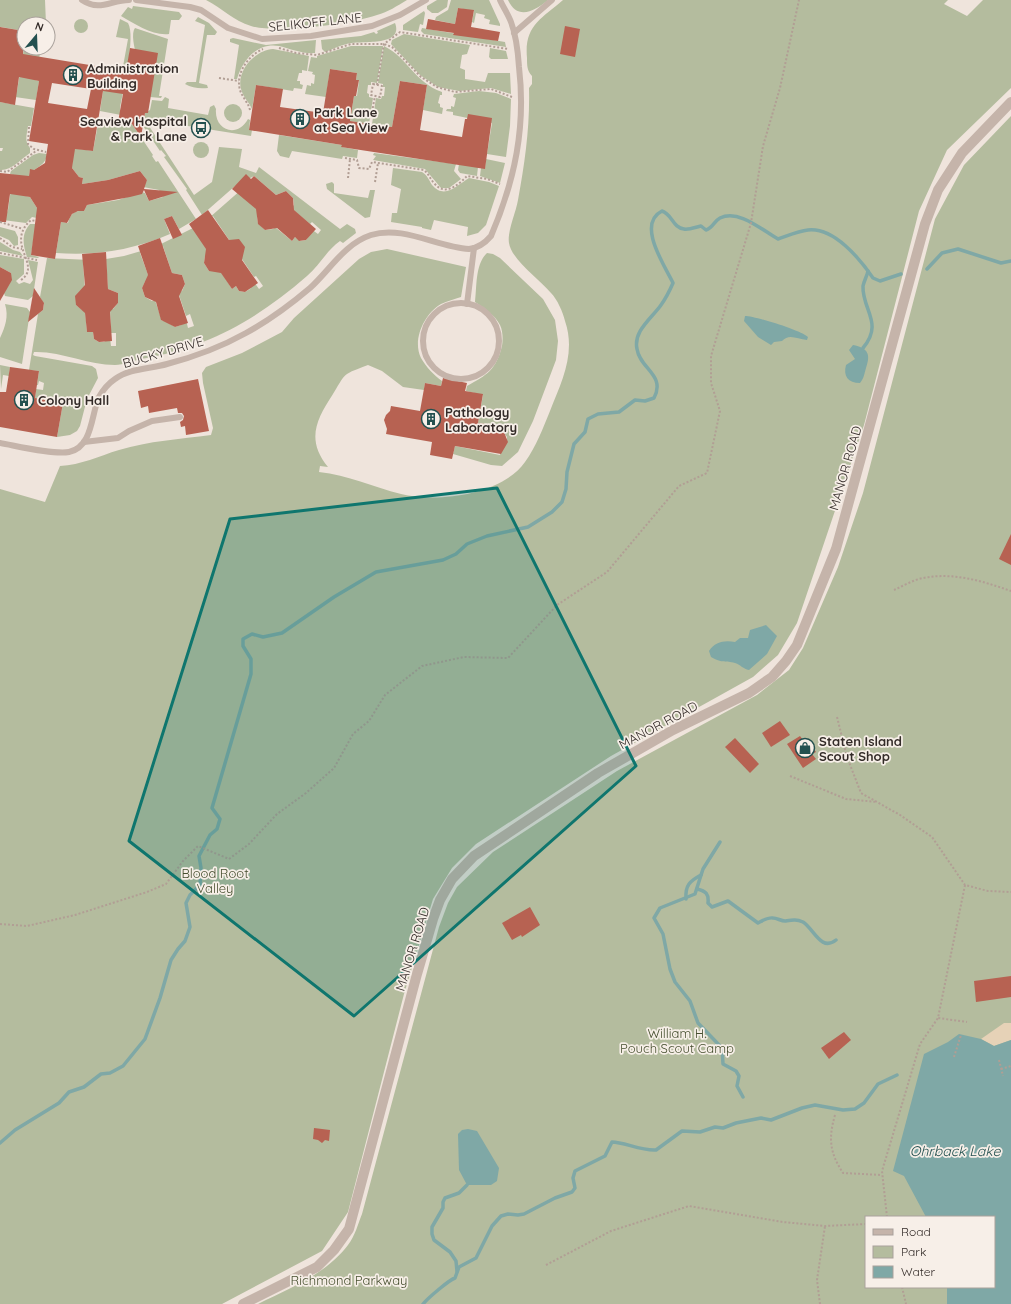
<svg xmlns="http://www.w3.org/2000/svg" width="1011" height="1304" viewBox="0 0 1011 1304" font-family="Quicksand,sans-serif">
<rect width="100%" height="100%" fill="#efe4dc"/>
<!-- green -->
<g fill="#b4bc9e" fill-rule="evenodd">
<polygon points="0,0 45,0 46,24 24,24 24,31 1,27 0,30"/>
<path d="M206 0H407C397 6 388 12 377 15 351 24 276 34 251 26 234 21 222 8 206 0Z"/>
<polygon points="437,0 448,0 447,7 438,13 432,13 427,9 427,6"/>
<polygon points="451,0 489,0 500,24 500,26 489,24 490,20 484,18 485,15 476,13 474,23 472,22 474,11 458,8 455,24 435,20 436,17 448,10"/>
<path d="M508 0H548C534 12 517 20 508 0Z"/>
<path d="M563 0H948L944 4 967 16 983 0H1011V88L947 150 919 211 864 425 797 623 778 655 753 677 611 756 476 844 452 868 433 899 404 994 348 1212 322 1251 222 1304H0V489L45 502 60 466C81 465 99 456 119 450 149 441 180 439 211 435L213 428 203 383 202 373 206 367 242 353 282 332 294 318 359 259 371 252 387 249 466 267 461 297C455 299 447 301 441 304 424 314 412 340 421 358 426 367 434 375 442 381L441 386 425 383 424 390 403 387 382 371 368 365C361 368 353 370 347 374 342 377 337 388 333 394 316 420 306 440 328 467L320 466 319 472C348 475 373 487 401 494 437 503 502 495 525 462 536 447 543 428 550 411 562 381 576 353 565 321 563 312 557 299 551 293 540 280 511 259 509 243 507 232 516 212 518 200 525 162 530 126 529 88L532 84V76C527 71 527 65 527 58 524 26 541 19 563 0Z"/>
<path d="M133 6 179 12 182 16 179 20H171L169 34C153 36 135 24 121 16L128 7 132 9Z"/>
<polygon points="424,11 425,13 423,25 420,24 418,32 403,30 403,25"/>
<path d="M198 17 209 23 217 32 215 35H207L199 83 207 85 208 88C200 89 192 88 185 84L187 82H196L205 25 195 21Z"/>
<path d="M120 19 128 23C136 36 123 91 120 108L121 115 100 111 103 91H107L122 72 128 39 116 37Z"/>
<circle cx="81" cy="26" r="7"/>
<path d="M395 23C404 46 363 41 352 43 342 44 334 49 325 52L322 49 321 40 361 36 374 32 376 34 378 33 377 31Z"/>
<path d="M135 28 168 39 159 96H162L161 98 150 97C146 84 127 38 135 28Z"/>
<polygon points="422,28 505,42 506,47 424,34 421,31"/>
<polygon points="404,34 470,45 467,54 462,55 460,68 465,70 465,79 485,82 488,73 510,73 511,94 491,88 459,91 438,87 420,75 391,44 392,40"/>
<path d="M233 38 266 45 316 40 315 53C302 54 291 49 279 46 257 42 242 61 237 79H234L239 45 230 42V39Z"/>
<polygon points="351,46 383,46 377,83 371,82 371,85 368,85 367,93 369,94 369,97 373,98 369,124 350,121 354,96 357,96 359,81 356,80 357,73 330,69 326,97 305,94 307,85 311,86 311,83 314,84 315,75 312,74 313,72 308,71 311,57 317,58 317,56"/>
<path d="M384 46C408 58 414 82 442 92V95H440L438 103 440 104V107L443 108 442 114 423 110 427 85 400 81 392 127 372 124 376 98 381 99 382 96H384L385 87H383V84L378 83Z"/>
<polygon points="24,48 41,48 35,80 39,81 36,100 8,96 17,91"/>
<polygon points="490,48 506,51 508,59 491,59 489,57"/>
<path d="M273 49 309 56 307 71 302 70V73H299L297 81H300V84L303 85 302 89 294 88 293 91 256 85 252 109C249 102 243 97 241 89 236 71 255 50 273 49Z"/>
<polygon points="479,91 496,93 511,99 510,126 506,157 487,154 492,123 453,115 453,112 446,111 447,109 451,109 451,106 454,107 456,98 453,97 454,94"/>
<path d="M165 97 169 99 168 108 208 115 210 107 214 105 216 109C214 130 237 139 248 119L250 120 249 130H252L251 136 150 120 149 126 194 195 212 182 219 147 242 149 239 167 256 173 259 167 340 229 347 224 355 229 356 233 343 243 340 241C327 250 320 265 307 276 256 320 209 347 141 359 133 361 123 365 115 365 88 365 61 351 34 352L33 355 35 356 92 366 96 369 98 378 87 399 80 426 77 431 70 435 57 437 63 403 35 398 36 389 43 390 44 383 39 381 38 385H37L39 371 29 370 38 314 43 310 44 304 40 297 47 258 90 260 83 262 85 290 80 291 76 296V305L82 310H85L87 332H93L94 339 99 342H104L110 337 111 346H116V333H111L110 309H113L118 303V293L108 289 106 260H100L124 256 148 249 140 253 150 280 145 282 142 288 145 297 152 301 155 300 162 321 168 319 170 324 175 327 181 325 186 320 188 328 194 326 190 314 186 316 178 292 182 291 185 284 182 275 172 273 163 246H157L199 225 209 253 205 256 204 263 209 271 220 270 232 289 236 286 239 291 245 292 250 289 254 282 259 289 263 286 256 276 254 277 213 216 209 218 242 189 261 213 257 217 258 223 265 230 273 229 275 227 292 241 295 237 300 241 306 240 309 236 311 229 318 234 321 230 312 222 310 224 291 208 294 205 293 198 286 191 276 195 254 176 235 186 202 215 186 190 187 189 164 157 166 156 161 150 160 151 143 126 145 113 150 110 152 100 162 101Z"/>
<path d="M0 102 34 108 31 126H28C27 134 24 141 30 148V153C21 159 11 171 0 170V151H2L3 148H0Z"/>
<circle cx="233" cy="113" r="9"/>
<path d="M1011 116V1304H258C290 1288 326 1274 348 1245 355 1236 358 1224 362 1214L439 927 448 903 457 887 493 852 617 771 757 695 789 670 803 648 838 567 863 493 935 219 964 165ZM866 1217H994V1287H866Z"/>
<path d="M99 119 132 124 153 155 152 156 156 162 158 161 196 219 179 229 172 216 164 219 170 234C133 250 96 256 56 253L61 222 68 223C70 214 75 210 84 211L87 205 118 200 142 192 145 193 149 201 163 197 159 190 143 187 147 180 140 171 108 180 82 184 83 178 79 177 72 168 73 148 93 151Z"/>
<polygon points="279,135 342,145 342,147 358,150 357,158 343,156 342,159 292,151 289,158 280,156 277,151"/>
<circle cx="201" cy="150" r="8"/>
<path d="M39 153 47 154C46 162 42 165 34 170H30L26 196 30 197 37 208V218L32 217 26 223 3 220 8 210 13 175 10 174 11 171 33 155Z"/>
<polygon points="374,153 456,164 454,171 461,179 449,188 441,188 425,169 373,160 376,156 373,155"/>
<polygon points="486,159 505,163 500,183 480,176 481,168 485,168"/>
<polygon points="459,164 478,167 477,176 460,173 458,170"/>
<path d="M393 168 422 172C427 175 429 180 432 185 445 200 457 185 469 178L489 182 499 186 486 225 478 233 467 236 468 227 434 220 431 230 422 228V227L391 222 392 213H397L401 189 391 185Z"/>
<polygon points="332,182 334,184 334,193 368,198 370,190 375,190 370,217 365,218 327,189 326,184"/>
<path d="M30 224H36L31 255 39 257 38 258 27 257C23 245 21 234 30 224Z"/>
<polygon points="0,227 15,231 18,237 18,245 14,246 9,240 0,236"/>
<polygon points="0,242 13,250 20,252 23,256 0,251"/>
<path d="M487 253 493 254 500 258 543 299 555 320 558 341 556 360 533 421 518 452 502 466 491 465 453 454 455 446 500 455 501 450 507 443V437L504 433 505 426 478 423 483 395 466 391 467 386C487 375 496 370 502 346 503 340 503 331 500 325 495 315 484 308 475 302 477 287 475 264 487 253Z"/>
<polygon points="0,255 24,259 24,274 16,281 19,284 24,282 30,284 33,280 28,260 38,262 33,296 28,300 5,296 2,287 11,273 0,267"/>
<path d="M5 304 27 308 30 312 22 364 0 357C0 352 0 343 0 338 5 327 9 317 5 304Z"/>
<polygon points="0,365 10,367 9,376 3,375 1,389"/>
</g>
<!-- sand -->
<polygon fill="#e6d2b7" points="1004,1023 1011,1023 1011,1040 994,1046 981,1039"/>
<!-- water -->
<g fill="#7fa8a6">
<path d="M745 316C755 316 800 330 808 337L807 340C797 339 789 333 782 341L774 342 771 345 758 337 744 321Z"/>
<path d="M853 345C868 348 871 354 866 368 864 375 864 378 860 383 848 383 843 376 846 365L855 359 849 350Z"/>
<path d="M766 625 777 636 767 654 749 670C743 669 741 665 735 663 725 660 724 664 711 657L709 651C715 642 724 640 735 642L740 638H748L750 630Z"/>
<polygon points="959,1034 981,1039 994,1046 1011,1040 1011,1304 947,1304 947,1287 994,1287 994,1217 926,1217 904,1176 893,1171 924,1054 948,1042"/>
<polygon points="468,1129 477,1131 499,1168 497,1181 491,1185 467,1185 459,1170 458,1134 462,1130"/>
</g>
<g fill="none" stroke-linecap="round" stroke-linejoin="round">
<!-- stream -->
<g stroke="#7fa8a6" stroke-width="3.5">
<polyline points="927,269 942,253 958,249 1001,263 1011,261"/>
<path d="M863 348C884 323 862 310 863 286 864 281 867 276 868 271"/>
<polyline points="720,842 703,869 695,894 660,908 654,918 663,934 670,969 675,982 690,1001 698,1023 722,1048 723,1064 736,1071 739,1076 737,1086 743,1097"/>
<path d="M697 889C706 891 709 894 708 903L712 907 728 901 758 923C762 921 768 917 773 918 777 918 781 921 785 921 792 920 796 919 803 922 814 929 821 952 836 940"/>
<path d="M686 899C685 885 690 881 701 875"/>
<path d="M0 1143 15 1130 59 1103 69 1092 84 1087 101 1074 110 1073 123 1066 145 1039 160 998 171 960 178 949 185 941 190 927 186 903 190 895 200 885 201 868 199 856 210 835 217 829 220 819 212 808 251 674V659L243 646V639L252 634 263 637 282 633 334 597 376 572 443 560 456 554 467 544 487 536 528 527 552 512 562 502 566 489 567 472 574 444 585 432 588 419 598 414 619 412 635 400 645 401 654 398C666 375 640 369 637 349 633 331 652 318 661 305 666 298 670 290 673 283 665 266 636 224 662 211 672 214 673 228 684 229 689 230 696 227 701 226L706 230C713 228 714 221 720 218 739 209 762 230 778 239 787 236 798 231 808 230 834 227 860 259 873 278L880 281 901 274"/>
<polyline points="457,1271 456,1261 450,1252 434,1240 432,1234 432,1227 443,1208 443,1202 445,1198 459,1193 467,1185"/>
<path d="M423 1304C428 1298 449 1280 455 1278L459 1267 476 1258 492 1226 501 1216 508 1214 518 1215 524 1214 555 1198 572 1192 575 1188 573 1178 575 1171 605 1156 612 1142C624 1142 641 1151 656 1150L682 1131 700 1132 715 1127 723 1128 736 1123 761 1118 771 1120 802 1108 815 1105 843 1110 855 1109 864 1103 878 1084 897 1075"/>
</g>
</g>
<!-- building -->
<g fill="#b76252" fill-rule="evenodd">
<polygon points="458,8 474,10 471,27 500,32 498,41 453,35 454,33 426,29 428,19 455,24"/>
<polygon points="565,26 580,29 575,57 560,54"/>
<path d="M0 27 24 31 23 54 126 71 130 48 158 53 148 113H145L141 137 132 124 118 122 123 94 103 91 93 151 75 149 72 168 79 177 83 178 82 184 108 180 140 171 147 180 144 189 178 192 149 201 144 190 142 194 130 197 87 205 84 211H78L72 214 67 223 61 222 55 259 31 255 37 208 30 197 10 194 6 222H0V173L29 176 30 169 34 170 45 163 48 144 29 141 39 81 19 77 15 105 0 102ZM52 83 91 89 87 109 48 103Z"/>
<polygon points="330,69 357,73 356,80 359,80 356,96 354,96 350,121 392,127 400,81 427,85 420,130 462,137 465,119 467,119 468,114 492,118 485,169 341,147 342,145 249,130 256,85 283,89 280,107 323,113"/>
<polygon points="246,174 251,179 254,176 276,195 286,191 293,198 294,210 316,229 306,240 299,241 295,237 292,241 277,228 265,230 258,224 256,209 232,189"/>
<polygon points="208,210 229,240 239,239 245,247 242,260 258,283 245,292 239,291 236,286 232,289 221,273 209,271 204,263 206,249 189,224"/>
<polygon points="172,216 182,235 173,239 164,219"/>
<polygon points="160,238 172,273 182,275 185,284 179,296 188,323 175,327 161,320 156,302 145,297 142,288 148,275 138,246"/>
<polygon points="106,252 108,289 118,293 118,303 110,312 112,341 99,342 94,339 93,332 87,332 85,313 76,305 75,296 85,285 82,254"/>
<polygon points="0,267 11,273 12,280 0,301"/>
<polygon points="34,288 44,303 43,310 28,322"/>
<polygon points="10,367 39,371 35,398 63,403 57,437 0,427 0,392 6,392"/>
<polygon points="443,378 467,383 465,391 483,394 478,423 505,427 504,432 508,442 501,454 455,446 452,459 430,455 432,442 386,434 387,429 384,420 386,415 390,411 391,406 420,411 425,383 441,386"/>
<polygon points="198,379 209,431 186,435 185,426 181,427 180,422 183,420 184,416 182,413 178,413 177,408 149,413 148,406 141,408 138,391"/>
<polygon points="1011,534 1011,565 999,559"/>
<polygon points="780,721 790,735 771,747 762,733"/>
<polygon points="800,736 803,740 806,738 816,752 812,754 816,759 803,768 787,744"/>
<polygon points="735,738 759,764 750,773 725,747"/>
<polygon points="530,907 540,925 522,937 521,935 512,940 502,923"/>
<polygon points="1011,976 1011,997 976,1002 974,981"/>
<polygon points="844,1032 851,1040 829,1059 821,1048"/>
<polygon points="314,1128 330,1130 329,1141 325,1140 322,1143 318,1140 313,1139"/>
</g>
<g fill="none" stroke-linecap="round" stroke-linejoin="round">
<!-- path -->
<g stroke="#b19e94" stroke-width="2" stroke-dasharray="2 2" stroke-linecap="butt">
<polyline points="279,48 296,53 317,55 351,44 384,44 392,47 421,77 437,87 455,92 491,89 512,97"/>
<polyline points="219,78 239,81"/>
<polygon points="373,84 382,86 380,97 371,95"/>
<polyline points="377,85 384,44 400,32 508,49"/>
<path d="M250 110C248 102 242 97 240 90 235 73 249 55 263 49"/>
<polyline points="372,112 375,96"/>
<polyline points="29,127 28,144 34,149 46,152"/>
<path d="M345 158 357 160 359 168 369 169 372 162 424 170C429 174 430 179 434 183 445 197 458 185 467 176L487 179 500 184"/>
<polyline points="0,171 7,172 36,151"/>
<polyline points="348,178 350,159"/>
<polyline points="375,182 378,163"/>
<polyline points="0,222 23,229"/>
<polyline points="0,238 12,247 22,249"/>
<polyline points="0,253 37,260"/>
<path d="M21 280C43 265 4 244 31 220L35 221"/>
<path d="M894 590C903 586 913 580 923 578 954 572 982 581 1011 591"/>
<polyline points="837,717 847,757 861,793 900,815 932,837 965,885 988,891 1011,892"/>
<polyline points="790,776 846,799 877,802"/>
<polyline points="965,885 938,1018 967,1022"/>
<polyline points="0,924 27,926 75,915 147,892 166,884 183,861 198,846 229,859 249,844 277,814 306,793 334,768 353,734 369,721 385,695 422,666 464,657 508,658 557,605 607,572 679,486 707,473 720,411 711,383 711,356 751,223 763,146 780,88 799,0"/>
<polyline points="954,1057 961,1035"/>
<polyline points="999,1060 1003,1076"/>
<polyline points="1001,1069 1011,1066"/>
<path d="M835 1115C828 1139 830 1153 843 1173L882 1175"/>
<polyline points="887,1217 882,1171 920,1044 938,1018"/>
<polyline points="546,1265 611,1231 689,1206 783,1222 825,1226 866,1224"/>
<polyline points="902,1287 906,1304"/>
<polyline points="820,1304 817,1280 825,1226"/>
</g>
<!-- service -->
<g stroke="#c5b4aa" stroke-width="6">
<path d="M82 0C100 12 111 0 129 0"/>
<polyline points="136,0 190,7 201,10 228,28 262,39 311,36 372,26 400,15 426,0"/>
<polyline points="514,33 552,0"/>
<circle cx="461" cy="341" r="38"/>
<polyline points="467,304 474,248"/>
<polyline points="84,442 118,438 129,431 152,421 180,417"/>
<path d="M0 443C17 446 54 455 69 452 93 447 91 414 99 397 103 390 109 383 115 379 130 368 150 369 167 364 194 357 221 347 246 333 268 321 290 305 310 288 330 270 344 244 371 235 403 225 437 247 469 249 479 248 485 243 491 236 515 180 526 127 519 67 518 52 516 35 511 22 508 14 503 7 500 0"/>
</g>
<!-- tertiary -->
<polyline stroke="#c5b4aa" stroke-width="10" points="243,1304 317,1267 334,1250 349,1229 417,974 433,919 440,900 452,879 474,856 598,773 673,730 749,693 772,677 786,661 797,645 836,549 925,224 938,190 962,153 1011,102"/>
</g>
<!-- marked area -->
<path fill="#0f766e" fill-opacity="0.2" stroke="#0f766e" stroke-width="3" stroke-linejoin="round" d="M497 488 636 766 354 1016 129 841 230 519Z"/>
<!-- icons -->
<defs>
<g id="building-ring" transform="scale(1)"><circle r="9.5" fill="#f7efe8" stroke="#23504f" stroke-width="1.5"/><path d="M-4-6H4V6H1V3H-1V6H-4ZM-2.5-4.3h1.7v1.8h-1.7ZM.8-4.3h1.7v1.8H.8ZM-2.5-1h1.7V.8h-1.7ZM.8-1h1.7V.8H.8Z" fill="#23504f"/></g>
<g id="bus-ring" transform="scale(1)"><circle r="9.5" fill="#f7efe8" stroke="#23504f" stroke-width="1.5"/><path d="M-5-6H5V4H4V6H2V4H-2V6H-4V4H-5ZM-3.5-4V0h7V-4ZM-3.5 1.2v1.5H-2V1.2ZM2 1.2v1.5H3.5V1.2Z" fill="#23504f"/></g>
<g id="shop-ring" transform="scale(1)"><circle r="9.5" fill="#f7efe8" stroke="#23504f" stroke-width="1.5"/><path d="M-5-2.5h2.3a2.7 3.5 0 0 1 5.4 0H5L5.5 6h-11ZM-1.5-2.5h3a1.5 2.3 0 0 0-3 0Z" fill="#23504f"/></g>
</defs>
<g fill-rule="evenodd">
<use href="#building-ring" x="73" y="75"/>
<use href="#building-ring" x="300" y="119"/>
<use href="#bus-ring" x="201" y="128"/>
<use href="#building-ring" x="24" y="400"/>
<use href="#building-ring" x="431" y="419"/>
<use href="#shop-ring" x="805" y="748"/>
</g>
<g text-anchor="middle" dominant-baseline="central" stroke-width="3.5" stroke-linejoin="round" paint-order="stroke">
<!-- street labels -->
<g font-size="13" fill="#332b28" stroke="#f7efe8">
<text transform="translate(315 22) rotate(-6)">SELIKOFF LANE</text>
<text transform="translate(163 352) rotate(-16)">BUCKY DRIVE</text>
<text transform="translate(845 468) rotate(-74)">MANOR ROAD</text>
<text transform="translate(658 725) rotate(-28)">MANOR ROAD</text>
<text transform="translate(412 949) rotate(-73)">MANOR ROAD</text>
</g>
<!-- poi labels -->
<g font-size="13" font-weight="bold" fill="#332b28" stroke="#f7efe8" text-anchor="start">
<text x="87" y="68">Administration<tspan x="87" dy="15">Building</tspan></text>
<text x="314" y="112">Park Lane<tspan x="314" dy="15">at Sea View</tspan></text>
<text x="187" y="121" text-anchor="end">Seaview Hospital<tspan x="187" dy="15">&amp; Park Lane</tspan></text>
<text x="38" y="400">Colony Hall</text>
<text x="445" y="412">Pathology<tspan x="445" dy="15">Laboratory</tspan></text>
<text x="819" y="741">Staten Island<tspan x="819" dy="15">Scout Shop</tspan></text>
</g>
<!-- park labels -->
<g font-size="13" fill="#464f2f" stroke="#f7efe8">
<text x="215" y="873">Blood Root<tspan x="215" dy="15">Valley</tspan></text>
<text x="677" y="1033">William H.<tspan x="677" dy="15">Pouch Scout Camp</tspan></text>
<text x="349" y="1280">Richmond Parkway</text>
</g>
<!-- water labels -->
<g font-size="14" font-style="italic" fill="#23504f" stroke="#f7efe8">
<text x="955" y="1151">Ohrback Lake</text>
</g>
</g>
<!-- legend -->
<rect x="865" y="1216" width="130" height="72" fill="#f7efe8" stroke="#a9a19b"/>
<rect x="873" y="1229" width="20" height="6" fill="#c5b4aa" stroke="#a9a19b"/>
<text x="901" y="1236" font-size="12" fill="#332b28">Road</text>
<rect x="873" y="1246" width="20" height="12" fill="#b4bc9e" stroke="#a9a19b"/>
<text x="901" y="1256" font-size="12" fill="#332b28">Park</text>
<rect x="873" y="1266" width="20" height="12" fill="#7fa8a6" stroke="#a9a19b"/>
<text x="901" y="1276" font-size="12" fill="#332b28">Water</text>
<!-- north arrow -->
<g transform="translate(36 36) rotate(19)"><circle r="19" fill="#f7efe8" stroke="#a9a19b"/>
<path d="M0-3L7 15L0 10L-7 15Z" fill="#23504f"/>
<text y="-6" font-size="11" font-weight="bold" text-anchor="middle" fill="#332b28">N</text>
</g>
</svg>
